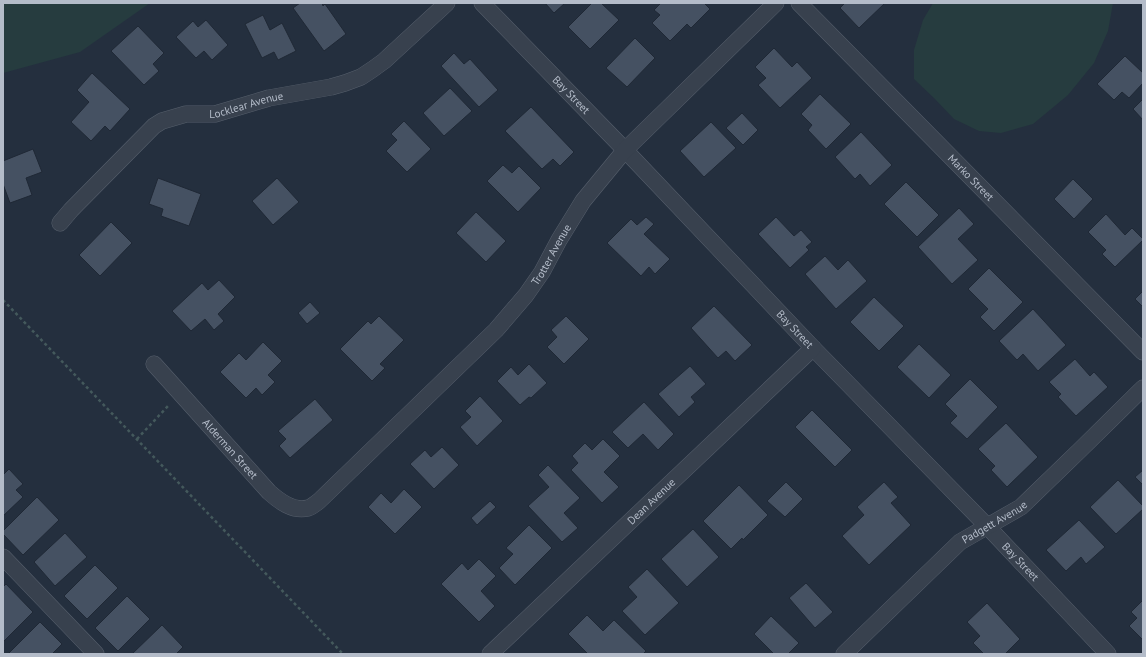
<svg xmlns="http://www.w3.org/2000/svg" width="1146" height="657" viewBox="0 0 1146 657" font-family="'PT Sans',sans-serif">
<rect width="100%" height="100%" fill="#242f3e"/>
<!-- green -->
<g fill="#263c3f">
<polygon points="3,3 150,3 80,52 3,73"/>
<polygon points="933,3 1113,3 1108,31 1094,63 1068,95 1033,124 1001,133 979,131 954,119 935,99 914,79 914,50 923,20"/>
</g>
<!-- building -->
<g fill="#455162" stroke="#1f2835">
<polygon points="300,3 322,3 323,6 325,4 346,34 324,51 293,8"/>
<polygon points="545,3 565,3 554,13"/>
<polygon points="592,3 601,3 619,20 590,49 568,27"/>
<polygon points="661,3 704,3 710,9 691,28 687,24 670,41 652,23 660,15 654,10"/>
<polygon points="845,3 885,3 859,28 840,8"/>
<polygon points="263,15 270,30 282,23 296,51 278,60 274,52 262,58 245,24"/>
<polygon points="206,20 228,45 212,60 204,51 196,58 176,37 193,21 198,27"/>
<polygon points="138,26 164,53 153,64 159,71 144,85 111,51"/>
<polygon points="635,38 655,58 627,87 606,68"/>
<polygon points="774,48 792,67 797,62 812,78 780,108 758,85 766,78 755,67"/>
<polygon points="454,53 464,64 470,59 498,90 479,107 441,66"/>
<polygon points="1125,56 1143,73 1143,83 1129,98 1122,92 1114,100 1097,84"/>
<polygon points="92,73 130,109 110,131 105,126 91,141 71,122 89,102 77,90"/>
<polygon points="450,88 472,111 444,136 423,113"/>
<polygon points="820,94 851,124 826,149 808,130 812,125 801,114"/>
<polygon points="1143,99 1143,120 1133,109"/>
<polygon points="531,107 574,152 560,166 553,159 542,169 505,131"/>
<polygon points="742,113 758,130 743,145 726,128"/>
<polygon points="404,121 431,149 407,172 386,151 397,140 391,134"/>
<polygon points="711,122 736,148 704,177 680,151"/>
<polygon points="861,132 892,165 870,186 860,174 855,179 835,157"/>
<polygon points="33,149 42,172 26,178 32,195 10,203 3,184 3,161"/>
<polygon points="503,165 512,173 519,166 541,188 518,212 487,181"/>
<polygon points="158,178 201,194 189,226 161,216 163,209 149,204"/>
<polygon points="277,178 299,202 273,225 252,201"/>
<polygon points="1073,179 1093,199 1074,219 1054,199"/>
<polygon points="906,182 939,215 917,237 884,204"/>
<polygon points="959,208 974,224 958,239 978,260 952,284 918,247"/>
<polygon points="476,212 506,241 486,262 456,233"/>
<polygon points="1106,214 1125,235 1132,228 1143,239 1143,240 1115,267 1102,254 1106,250 1088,232"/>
<polygon points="646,217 654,224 644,234 670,259 655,274 649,267 641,276 607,243 631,219 637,225"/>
<polygon points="776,217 794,236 801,230 812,242 806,247 809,250 790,268 758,234"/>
<polygon points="111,222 132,243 100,276 79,255"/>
<polygon points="825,256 838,270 848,260 867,281 836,309 805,274"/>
<polygon points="989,268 1023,302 994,331 980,317 988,309 968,289"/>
<polygon points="219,280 235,297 218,314 224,321 214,330 205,319 191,331 172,311 202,283 208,290"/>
<polygon points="1143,291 1143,307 1135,299"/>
<polygon points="874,297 904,326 879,351 850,322"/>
<polygon points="310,302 320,313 307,324 298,313"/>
<polygon points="714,306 752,345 735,361 726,351 718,358 691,328"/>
<polygon points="1033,309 1066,345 1038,371 1023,354 1017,360 999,341"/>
<polygon points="379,316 404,340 380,364 385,368 372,381 340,349 368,321 371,324"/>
<polygon points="566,316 589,339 564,364 547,347 557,337 551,330"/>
<polygon points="263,342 282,361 268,375 275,382 262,395 256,388 246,398 220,372 239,353 246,360"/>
<polygon points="919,344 951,375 929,398 897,367"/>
<polygon points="1075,359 1090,376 1094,372 1108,387 1076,416 1058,397 1061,394 1049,382"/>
<polygon points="529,364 547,383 531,398 529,397 520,405 497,381 511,367 518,375"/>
<polygon points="690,366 706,384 691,397 695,402 679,417 658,394"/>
<polygon points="970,379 998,407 967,439 950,423 957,416 945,404"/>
<polygon points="480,396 503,421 477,446 460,427 471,417 465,411"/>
<polygon points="315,399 333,420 290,458 279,446 286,439 278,431"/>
<polygon points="644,402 674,434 658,450 643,434 628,448 612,432"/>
<polygon points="812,410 852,450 835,467 795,427"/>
<polygon points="1006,423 1038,457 1007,487 991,470 995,466 978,449"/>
<polygon points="603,439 620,456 604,472 619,487 602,503 571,470 578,463 572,456 585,443 592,450"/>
<polygon points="442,447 459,465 434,489 410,464 425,450 431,457"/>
<polygon points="548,465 580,498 564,513 578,528 562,542 528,506 549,487 538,475"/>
<polygon points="9,469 23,484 16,490 23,497 3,516 3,475"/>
<polygon points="1143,470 1143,485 1135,477"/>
<polygon points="1118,480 1143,506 1143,509 1116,534 1090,507"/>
<polygon points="786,482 803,499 785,517 767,501"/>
<polygon points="884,482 898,497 891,503 911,525 869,565 842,536 864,515 857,507"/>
<polygon points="739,485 768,515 743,540 742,538 731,549 703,521"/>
<polygon points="404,489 422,507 395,534 368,507 381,493 391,503"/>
<polygon points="37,497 59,520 23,555 3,534 3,531"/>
<polygon points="490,501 496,507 477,525 471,518"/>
<polygon points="1079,520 1105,547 1086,564 1081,557 1066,571 1046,550"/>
<polygon points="529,525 552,548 515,585 499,568 513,554 506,548"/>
<polygon points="693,529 719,557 687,587 661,559"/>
<polygon points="65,533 87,557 55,586 34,562"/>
<polygon points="479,559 496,576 481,591 495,606 479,622 441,584 462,563 468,570"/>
<polygon points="95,565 118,588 87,619 64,596"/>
<polygon points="647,569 679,603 645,635 622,611 637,597 628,587"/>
<polygon points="806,583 833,612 815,628 789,598"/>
<polygon points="6,584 33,612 3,642 3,587"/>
<polygon points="127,596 150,619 118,651 95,628"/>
<polygon points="1143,600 1143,640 1129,626 1137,618 1131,612"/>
<polygon points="987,603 1020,639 1005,654 984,654 973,643 980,636 967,622"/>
<polygon points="587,615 603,631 614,620 646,651 643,654 588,654 568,634"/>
<polygon points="771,616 799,643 788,654 774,654 754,634"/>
<polygon points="40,622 62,644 52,654 8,654"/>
<polygon points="162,625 183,647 176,654 132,654"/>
</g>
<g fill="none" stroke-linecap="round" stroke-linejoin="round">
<!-- minor casing -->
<g stroke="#565f6c" stroke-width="17">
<g id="minor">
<path id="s1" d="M482 3 625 150 813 348 987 526 1108 654"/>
<path id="s2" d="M799 3 1143 352"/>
<path id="s3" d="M60 223 71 210 154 126 162 121 186 114H215L269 98 331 87 345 83 361 77 373 69 384 61 447 3"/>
<path id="s4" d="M154 364 269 492C279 501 293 512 308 508 312 507 316 503 319 501L496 330 526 295 542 272 559 240 583 201 625 150 776 3"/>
<polyline points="3,557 96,654"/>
<path id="s5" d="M490 654 813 348"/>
<path id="s6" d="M844 654 960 542 1021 507 1080 450 1143 388"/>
</g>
</g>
<!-- path -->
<g stroke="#44595c" stroke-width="2.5" stroke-dasharray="3 3" stroke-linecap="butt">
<polyline points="3,300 343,654"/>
<polyline points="137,439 169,405"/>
</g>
<!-- minor -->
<use href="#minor" stroke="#38414e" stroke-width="16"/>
</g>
<g text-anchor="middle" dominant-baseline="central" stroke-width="3" stroke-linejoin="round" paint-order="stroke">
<!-- street labels -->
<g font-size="11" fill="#b4bcc9" stroke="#1d2633">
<text stroke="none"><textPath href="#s1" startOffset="128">Bay Street</textPath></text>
<text stroke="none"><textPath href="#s3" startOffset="231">Locklear Avenue</textPath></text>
<text stroke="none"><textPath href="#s2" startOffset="245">Marko Street</textPath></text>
<text stroke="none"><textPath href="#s4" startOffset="569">Trotter Avenue</textPath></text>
<text stroke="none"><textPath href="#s1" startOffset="452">Bay Street</textPath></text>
<text stroke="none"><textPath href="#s4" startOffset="114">Alderman Street</textPath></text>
<text stroke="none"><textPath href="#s5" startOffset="222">Dean Avenue</textPath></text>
<text stroke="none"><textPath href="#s6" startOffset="201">Padgett Avenue</textPath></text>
<text stroke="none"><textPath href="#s1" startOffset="776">Bay Street</textPath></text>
</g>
</g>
<!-- border -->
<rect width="1146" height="657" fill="none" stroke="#b4bcc9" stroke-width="8"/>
</svg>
